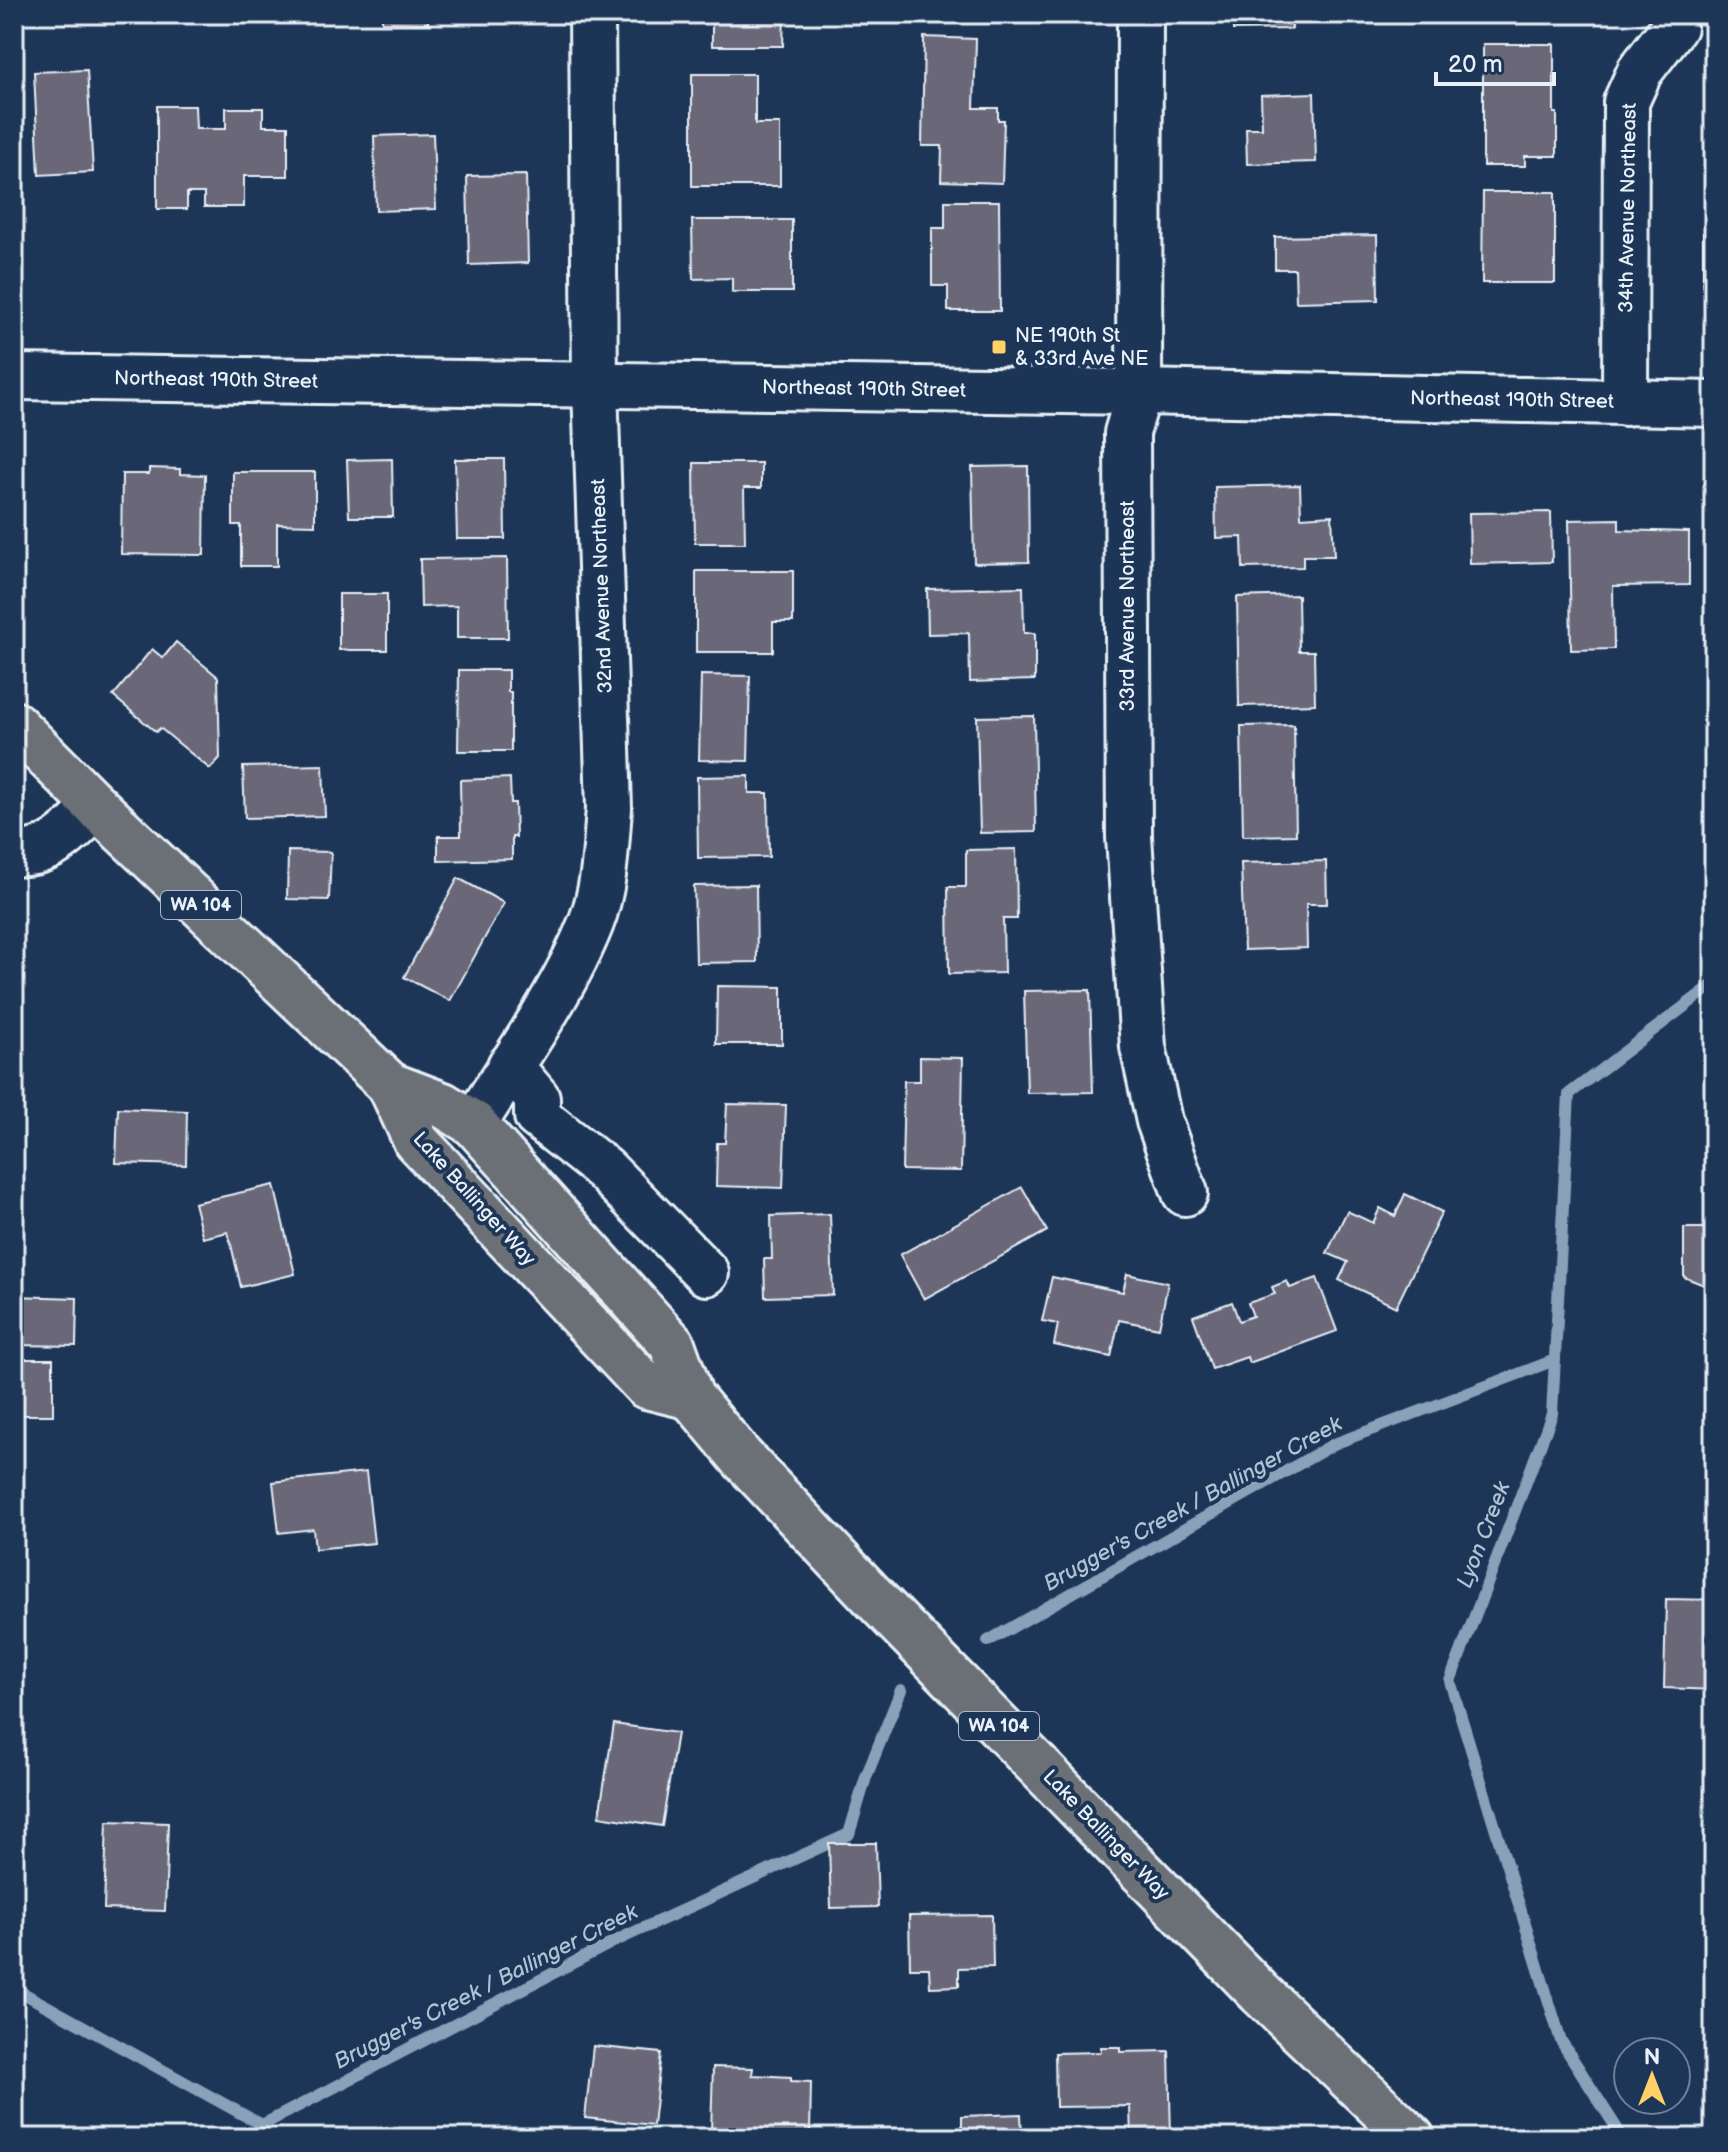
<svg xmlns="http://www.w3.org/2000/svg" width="1728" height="2152" viewBox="0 0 1728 2152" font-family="'Balsamiq Sans',sans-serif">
<rect width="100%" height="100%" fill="#1d3557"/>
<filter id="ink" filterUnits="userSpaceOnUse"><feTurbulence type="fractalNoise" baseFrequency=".0125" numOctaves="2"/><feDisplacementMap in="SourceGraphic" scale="16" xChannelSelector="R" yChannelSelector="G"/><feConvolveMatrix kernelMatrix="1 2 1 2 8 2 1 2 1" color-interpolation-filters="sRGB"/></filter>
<g filter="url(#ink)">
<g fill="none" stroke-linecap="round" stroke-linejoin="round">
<!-- stream -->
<g stroke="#89a2ba" stroke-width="12">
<polyline points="988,1641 1334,1444 1555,1360"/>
<polyline points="14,1988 262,2125 613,1942 849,1834 866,1777 901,1690"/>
<polyline points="1623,2138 1561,2041 1450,1681 1552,1414 1569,1094 1714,984"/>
</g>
</g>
<!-- building -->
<g fill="#6b6778" stroke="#e8f1f8" stroke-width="2">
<polygon points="382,14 428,14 428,23 382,22"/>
<polygon points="712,14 784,14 783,46 712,46"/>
<polygon points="1233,14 1291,14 1292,29 1233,30"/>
<polygon points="924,37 976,39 974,108 998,108 998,120 1004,120 1002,183 941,181 942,146 922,146"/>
<polygon points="1483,44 1554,44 1554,113 1557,113 1557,156 1525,156 1525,166 1483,166"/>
<polygon points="87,70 93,172 39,175 34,72"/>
<polygon points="692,74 755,74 755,124 780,124 780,186 692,186"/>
<polygon points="1314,93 1316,162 1247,164 1246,128 1262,128 1261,95"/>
<polygon points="157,106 195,106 196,129 226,129 226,108 263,108 263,126 288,126 288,176 244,176 244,207 204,207 204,193 187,193 187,209 157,209"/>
<polygon points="433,134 436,209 376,211 374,136"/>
<polygon points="526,175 528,263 469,265 467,176"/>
<polygon points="1483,192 1555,192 1555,283 1482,283"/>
<polygon points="945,201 999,201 1000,311 948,311 948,286 932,286 932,228 945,228"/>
<polygon points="692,220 792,220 792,292 732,292 732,278 693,279"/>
<rect x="1703" y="233" width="11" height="52"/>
<polygon points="1377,235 1378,300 1296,302 1295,269 1275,269 1275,237"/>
<polygon points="392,459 393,517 349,517 347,460"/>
<polygon points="455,459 504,459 505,539 457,539"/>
<polygon points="694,463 761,463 761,488 744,488 745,543 695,543"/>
<polygon points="1028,466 1029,562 974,563 972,467"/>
<polygon points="149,468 180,469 180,474 205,475 204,555 121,554 122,474 149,474"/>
<polygon points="233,472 315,472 315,525 277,524 277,566 241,566 241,525 233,525"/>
<polygon points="1300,485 1301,517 1332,515 1334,556 1303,556 1303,567 1243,568 1242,537 1216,538 1215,487"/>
<polygon points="1551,512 1552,562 1470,564 1469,513"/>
<polygon points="1619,519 1619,530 1689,532 1689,585 1613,586 1614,649 1571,650 1569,520"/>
<polygon points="507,558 508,638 457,638 457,606 421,607 420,559"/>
<polygon points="696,571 793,571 793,622 773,622 773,652 696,652"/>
<polygon points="1023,587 1024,633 1035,633 1035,680 970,682 969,633 928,634 927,589"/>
<rect x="339" y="594" width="48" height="56"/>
<polygon points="1298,595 1299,651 1314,651 1315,704 1239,706 1237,597"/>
<polygon points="176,642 218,677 220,758 210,769 160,728 156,732 113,696 152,649 163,658"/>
<polygon points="459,670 508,670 508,692 511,692 511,751 458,751"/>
<polygon points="701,675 750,676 748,761 699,760"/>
<polygon points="1034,716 1036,832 980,833 977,717"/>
<polygon points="1294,725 1296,835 1243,836 1241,726"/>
<polygon points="323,765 325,816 245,818 243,767"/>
<polygon points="749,776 749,793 768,793 769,857 698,858 697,777"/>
<polygon points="510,778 511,803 515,803 516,837 512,837 512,859 438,861 438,836 461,836 460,780"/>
<polygon points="1016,849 1017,919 1003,919 1004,973 949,974 948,887 966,887 966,850"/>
<polygon points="288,851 331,852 329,900 287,899"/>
<polygon points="1326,861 1327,904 1306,904 1307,948 1244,950 1241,863"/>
<polygon points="458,878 504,903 450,1001 404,977"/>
<polygon points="756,885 757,962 696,963 694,886"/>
<polygon points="717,986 782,987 782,1044 716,1044"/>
<polygon points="1090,990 1093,1092 1027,1093 1024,991"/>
<polygon points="14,1006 18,1006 20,1066 14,1066"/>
<polygon points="920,1057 963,1058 961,1171 902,1170 904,1081 920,1081"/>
<polygon points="727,1104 786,1105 783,1188 716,1186 717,1143 725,1143"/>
<polygon points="118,1108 187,1111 186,1165 116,1163"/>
<polygon points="274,1185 295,1274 241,1287 228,1232 203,1238 194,1203"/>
<polygon points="1022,1187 1047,1231 924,1299 900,1255"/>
<polygon points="1405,1194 1442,1212 1396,1307 1339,1280 1348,1262 1327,1253 1347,1211 1373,1223 1380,1208 1395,1216"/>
<polygon points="830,1214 833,1295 765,1297 764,1259 772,1259 771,1216"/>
<polygon points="1684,1228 1714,1228 1714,1289 1684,1277"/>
<polygon points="1127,1274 1168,1283 1159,1328 1119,1320 1111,1357 1054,1345 1058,1324 1042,1321 1052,1277 1123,1292"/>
<polygon points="1317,1278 1337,1331 1249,1363 1247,1357 1212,1369 1193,1316 1232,1302 1239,1321 1253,1316 1248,1303 1275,1294 1272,1287 1287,1281 1290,1288"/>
<polygon points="14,1296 77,1298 76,1346 14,1345"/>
<rect x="21" y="1359" width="32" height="56"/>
<polygon points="366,1472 374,1543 315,1549 313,1529 279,1533 273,1482"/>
<polygon points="1666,1599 1714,1600 1714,1690 1664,1688"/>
<polygon points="614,1724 677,1733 662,1826 599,1816"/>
<polygon points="107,1821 168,1823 165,1911 104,1909"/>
<polygon points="829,1843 876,1843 878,1907 831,1908"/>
<polygon points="992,1915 993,1967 959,1968 959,1986 930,1987 929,1968 910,1968 909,1916"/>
<polygon points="593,2046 661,2053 653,2125 585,2118"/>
<polygon points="1101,2047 1120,2047 1120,2052 1169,2051 1171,2138 1131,2138 1130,2106 1056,2107 1055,2053 1101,2052"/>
<polygon points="713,2067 753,2068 752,2075 791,2077 791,2081 811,2082 810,2135 711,2132"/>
<polygon points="1021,2114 1022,2138 962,2138 962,2116"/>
</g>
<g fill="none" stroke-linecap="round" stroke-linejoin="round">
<!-- minor casing -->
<g stroke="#e8f1f8" stroke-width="50">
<g id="minor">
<polyline points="1140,14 1139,392 1127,433 1129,837 1143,1047 1159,1121 1185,1193"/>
<polyline points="14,377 1139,392 1714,404"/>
<polyline points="1625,403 1626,102 1640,71 1674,27"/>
<path d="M14 853C50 857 73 830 96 806"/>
<polyline points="510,1066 537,1098 537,1116 604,1169 706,1273"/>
<path d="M474 1124C513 1061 564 992 591 923 605 887 606 846 609 808L595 386 592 14"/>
</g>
</g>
<!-- major casing -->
<g stroke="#e8f1f8" stroke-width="50">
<g id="major">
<polyline points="14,724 96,806 390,1085 416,1141 646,1386 691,1397"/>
<polyline points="390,1085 443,1105 474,1124 672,1344 691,1397 741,1457 877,1601 1260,1993 1412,2138"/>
</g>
</g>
<!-- minor -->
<use href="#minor" stroke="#1d3557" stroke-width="44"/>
<!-- major -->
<use href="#major" stroke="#6b7074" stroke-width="44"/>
</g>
</g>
<!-- markers -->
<rect fill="#ffd166" stroke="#1d3557" stroke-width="3" x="991" y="339" width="16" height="16" rx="4"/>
<g text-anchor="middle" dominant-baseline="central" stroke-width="8" stroke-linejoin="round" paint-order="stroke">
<!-- shield labels -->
<g fill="#1d3557" stroke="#abb9c8" stroke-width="2">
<rect x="161" y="891" width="80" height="28" rx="6"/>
<rect x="959" y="1712" width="80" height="28" rx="6"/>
</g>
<g font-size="18" font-weight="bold" fill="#e8f1f8">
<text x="201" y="905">WA 104</text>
<text x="999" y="1726">WA 104</text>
</g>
<!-- street labels -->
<g font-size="20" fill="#e8f1f8" stroke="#1d3557">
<text transform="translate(1628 208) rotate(-89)">34th Avenue Northeast</text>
<text transform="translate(216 380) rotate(1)">Northeast 190th Street</text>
<text transform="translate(864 389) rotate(1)">Northeast 190th Street</text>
<text transform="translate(1512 400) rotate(1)">Northeast 190th Street</text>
<text transform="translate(602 586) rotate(-92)">32nd Avenue Northeast</text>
<text transform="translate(1128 606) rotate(-90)">33rd Avenue Northeast</text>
<text transform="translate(474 1199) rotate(48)">Lake Ballinger Way</text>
<text transform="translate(1106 1835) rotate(46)">Lake Ballinger Way</text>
</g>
<!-- poi labels -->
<g font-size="20" fill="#e8f1f8" stroke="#1d3557" text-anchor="start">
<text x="1015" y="336">NE 190th St<tspan x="1015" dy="23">&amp; 33rd Ave NE</tspan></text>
</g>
<!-- water labels -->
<g font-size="22" font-style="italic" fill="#b0c3d4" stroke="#1d3557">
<text transform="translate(1193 1504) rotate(-29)">Brugger's Creek / Ballinger Creek</text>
<text transform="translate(1484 1535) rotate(-69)">Lyon Creek</text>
<text transform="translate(486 1987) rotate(-27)">Brugger's Creek / Ballinger Creek</text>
</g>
</g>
<!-- margin -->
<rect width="1728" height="2152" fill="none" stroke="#1d3557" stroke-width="48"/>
<rect x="24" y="24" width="1680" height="2104" fill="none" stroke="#e8f1f8" stroke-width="3" filter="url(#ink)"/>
<!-- north arrow -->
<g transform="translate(1652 2076)"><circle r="38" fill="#1d3557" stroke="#6e8097" stroke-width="2"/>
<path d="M0-6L14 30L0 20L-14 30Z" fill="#ffd166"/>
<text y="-12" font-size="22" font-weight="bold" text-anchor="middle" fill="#e8f1f8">N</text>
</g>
<!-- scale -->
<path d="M1436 72v12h118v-12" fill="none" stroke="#e8f1f8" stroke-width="4"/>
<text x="1448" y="72" font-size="24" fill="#e8f1f8" stroke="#1d3557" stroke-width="6" paint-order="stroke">20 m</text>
</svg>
